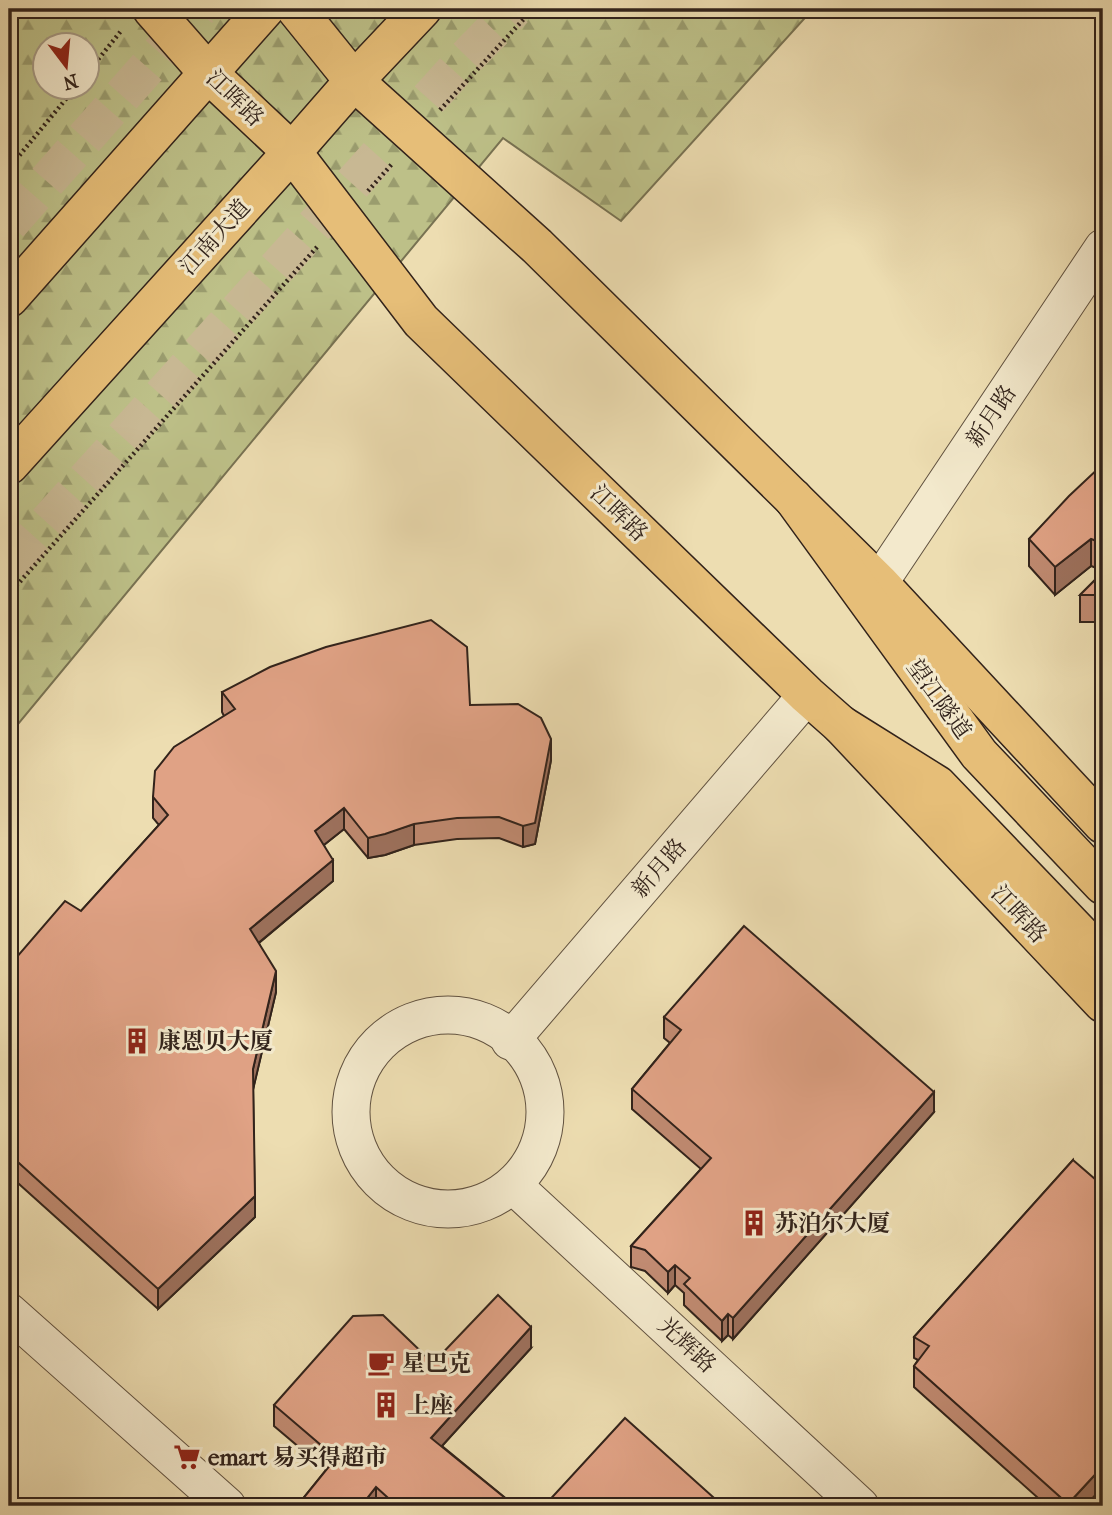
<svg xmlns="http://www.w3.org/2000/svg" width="1112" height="1515" viewBox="0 0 1112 1515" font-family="'IM FELL French Canon','Noto Serif SC',serif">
<defs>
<pattern id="forest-firs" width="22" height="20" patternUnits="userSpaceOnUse" patternTransform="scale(1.75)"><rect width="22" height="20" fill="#bdc088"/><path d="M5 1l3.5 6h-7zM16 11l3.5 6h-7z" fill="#9a9c6e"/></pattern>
</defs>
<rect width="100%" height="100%" fill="#edddb1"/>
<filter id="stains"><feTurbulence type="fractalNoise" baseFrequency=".00286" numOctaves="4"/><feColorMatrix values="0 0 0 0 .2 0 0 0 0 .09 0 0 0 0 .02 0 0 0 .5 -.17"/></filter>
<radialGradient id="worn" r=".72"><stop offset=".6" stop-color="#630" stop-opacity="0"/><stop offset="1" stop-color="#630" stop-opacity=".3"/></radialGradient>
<!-- forest -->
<path fill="url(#forest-firs)" stroke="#787252" stroke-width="2" fill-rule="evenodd" d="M9 9H813L621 221 503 138 9 735ZM46 46H88V88H46Z"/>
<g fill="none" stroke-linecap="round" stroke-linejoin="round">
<!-- highway-tunnel -->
<g stroke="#c8b893" stroke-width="38" stroke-dasharray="38 19" stroke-linecap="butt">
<polyline points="9,224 199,9"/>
<polyline points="9,565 466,58 514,9"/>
</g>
<!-- street casing -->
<g stroke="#615240" stroke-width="39">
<g id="street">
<polyline points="879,583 1103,248"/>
<circle cx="448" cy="1112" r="97"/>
<polyline points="510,1041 807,695"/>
<polyline points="513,1185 860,1506"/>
<polyline points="9,1312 227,1506"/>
</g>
</g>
<!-- primary casing -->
<g stroke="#32231b" stroke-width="41">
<g id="primary">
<polyline points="152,9 209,74 292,152 421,321 807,695 841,725 1103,1003"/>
<polyline points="296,9 354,81 537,246 879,583 1103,824"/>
<polyline points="9,298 265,9"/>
<polyline points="9,465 292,152 354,81 422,9"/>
</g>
</g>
<!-- highway casing -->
<g stroke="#32231b" stroke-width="41">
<g id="highway">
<polyline points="793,498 979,754 1103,885"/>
<polyline points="841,725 937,785 1103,958"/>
</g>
</g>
<!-- path -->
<g stroke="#32231b" stroke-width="4.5" stroke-dasharray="2 3.5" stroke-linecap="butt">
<polyline points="88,72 121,31"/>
<polyline points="440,110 533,9"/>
<polyline points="9,168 75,88"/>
<polyline points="368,191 392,164"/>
<polyline points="9,594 317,247"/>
</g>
<!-- street -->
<use href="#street" stroke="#f3e9cc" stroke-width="37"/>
<!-- primary -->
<use href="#primary" stroke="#e6be78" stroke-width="38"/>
<!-- highway -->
<use href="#highway" stroke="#e6be78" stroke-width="38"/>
</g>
<!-- wall -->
<g fill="#c18b72" stroke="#32231b" stroke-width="2">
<polygon points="1103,464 1102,570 1091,566 1055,595 1029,566 1029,539"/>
<polygon points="1103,572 1103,622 1080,622 1080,595"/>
<polygon points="222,692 470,705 551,760 535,844 523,847 499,838 457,839 414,845 385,855 368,858 344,829 324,845 333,881 259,943 276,992 253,1089 255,1217 158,1309 9,1175 9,966 81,911 159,825 153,818 153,797 224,716 222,712"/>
<polygon points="664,1017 934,1112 733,1339 728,1335 722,1341 684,1305 684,1293 675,1285 668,1293 645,1271 631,1267 631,1246 701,1169 632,1109 632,1089 670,1043 664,1038"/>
<polygon points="1073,1160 1085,1506 1047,1506 914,1387 914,1366 918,1360 914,1358 914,1337"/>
<polygon points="531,1348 442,1446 515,1506 297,1506 326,1470 274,1426 274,1405 433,1363"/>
</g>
<!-- shaded-wall -->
<g fill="#9d715d" stroke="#32231b" stroke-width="2">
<polygon points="1091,539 1091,566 1055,595 1055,567"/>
<polygon points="1103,542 1103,569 1102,570 1102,543"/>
<polygon points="551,739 551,760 535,844 523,847 523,826"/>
<polygon points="344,808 344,829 315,852 315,831"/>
<polygon points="414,824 414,845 385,855 368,858 368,838"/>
<polygon points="333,860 333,881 250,950 250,929"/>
<polygon points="276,971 276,992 253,1090 253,1069"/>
<polygon points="934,1092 934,1112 733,1339 733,1318"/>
<polygon points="255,1196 255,1217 158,1309 158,1289"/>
<polygon points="675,1265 675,1285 668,1293 668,1272"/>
<polygon points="728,1314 728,1335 722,1341 722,1321"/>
<polygon points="531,1327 531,1348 431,1458 431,1438"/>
<polygon points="1103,1466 1103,1487 1085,1506 1068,1506 1068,1504"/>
<polygon points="376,1487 376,1506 361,1506"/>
</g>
<!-- building -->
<g fill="#e0a285" stroke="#32231b" stroke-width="2">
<polygon points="1103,464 1103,542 1102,543 1091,539 1055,567 1029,539 1069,496"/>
<polygon points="1103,572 1103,595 1080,595"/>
<polygon points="431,620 467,647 470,705 518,704 541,718 551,739 535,823 523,826 499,817 457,818 414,824 385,834 368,838 344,808 315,831 333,860 250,929 276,971 253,1069 255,1196 158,1289 9,1154 9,966 65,901 81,911 168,815 153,797 155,771 174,747 235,709 222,692 270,667 326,647"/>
<polygon points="744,926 934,1092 733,1318 728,1314 722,1321 684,1284 690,1278 675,1265 668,1272 645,1250 631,1246 711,1158 632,1089 681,1030 664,1017"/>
<polygon points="1073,1160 1103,1186 1103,1466 1068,1504 914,1366 929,1346 914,1337"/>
<polygon points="498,1295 531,1327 431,1438 515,1506 397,1506 376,1487 361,1506 297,1506 336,1458 274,1405 353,1316 383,1315 433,1363"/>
<polygon points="625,1418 723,1506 544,1506"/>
</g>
<!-- icons -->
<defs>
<g id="building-bare" transform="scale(2.1)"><path d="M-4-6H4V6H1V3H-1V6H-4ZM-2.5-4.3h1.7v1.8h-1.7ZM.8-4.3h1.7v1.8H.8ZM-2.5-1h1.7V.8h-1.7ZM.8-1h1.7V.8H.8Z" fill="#8f2418" stroke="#f3e9cc" stroke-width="2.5" paint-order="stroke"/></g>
<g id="cafe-bare" transform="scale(2.1)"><path d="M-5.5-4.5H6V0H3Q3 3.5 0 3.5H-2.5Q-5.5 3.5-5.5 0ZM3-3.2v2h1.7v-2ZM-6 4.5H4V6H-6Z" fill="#8f2418" stroke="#f3e9cc" stroke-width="2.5" paint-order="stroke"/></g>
<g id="supermarket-bare" transform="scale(2.1)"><path d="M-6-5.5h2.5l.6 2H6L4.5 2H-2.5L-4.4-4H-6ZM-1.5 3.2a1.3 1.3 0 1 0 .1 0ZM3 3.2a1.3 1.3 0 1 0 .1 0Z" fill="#8f2418" stroke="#f3e9cc" stroke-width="2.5" paint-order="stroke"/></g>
</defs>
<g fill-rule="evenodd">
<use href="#building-bare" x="137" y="1041"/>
<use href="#building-bare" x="754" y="1223"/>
<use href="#cafe-bare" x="381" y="1363"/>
<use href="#building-bare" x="386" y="1405"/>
<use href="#supermarket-bare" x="187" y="1457"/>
</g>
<g text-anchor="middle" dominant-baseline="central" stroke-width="6" stroke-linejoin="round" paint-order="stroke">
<!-- street labels -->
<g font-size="23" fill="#32231b" stroke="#f3e9cc">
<text transform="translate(235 98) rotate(44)">江晖路</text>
<text transform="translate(215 237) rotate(-48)">江南大道</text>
<text transform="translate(991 416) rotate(-56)">新月路</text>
<text transform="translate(619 513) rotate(44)">江晖路</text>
<text transform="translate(939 699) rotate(54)">望江隧道</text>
<text transform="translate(659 868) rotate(-49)">新月路</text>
<text transform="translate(1019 914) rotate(47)">江晖路</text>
<text transform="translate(687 1345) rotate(43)">光辉路</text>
</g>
<!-- poi labels -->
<g font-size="23" font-weight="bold" fill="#32231b" stroke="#f3e9cc" text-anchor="start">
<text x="158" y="1041">康恩贝大厦</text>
<text x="775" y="1223">苏泊尔大厦</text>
<text x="402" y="1363">星巴克</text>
<text x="407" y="1405">上座</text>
<text x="208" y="1457">emart 易买得超市</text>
</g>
</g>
<!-- margin -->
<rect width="1112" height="1515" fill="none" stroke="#edddb1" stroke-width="35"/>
<rect x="10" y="10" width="1091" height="1494" fill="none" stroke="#32231b" stroke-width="3.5"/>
<rect x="18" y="18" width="1077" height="1480" fill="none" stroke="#32231b" stroke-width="2"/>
<!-- north arrow -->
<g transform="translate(66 66) rotate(164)"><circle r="33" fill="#f3e9cc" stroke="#a69a85" stroke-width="2"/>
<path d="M0-5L12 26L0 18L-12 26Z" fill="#8f2418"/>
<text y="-10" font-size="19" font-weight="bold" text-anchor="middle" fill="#32231b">N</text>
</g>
<rect width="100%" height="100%" filter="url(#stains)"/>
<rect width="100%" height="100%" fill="url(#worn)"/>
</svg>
